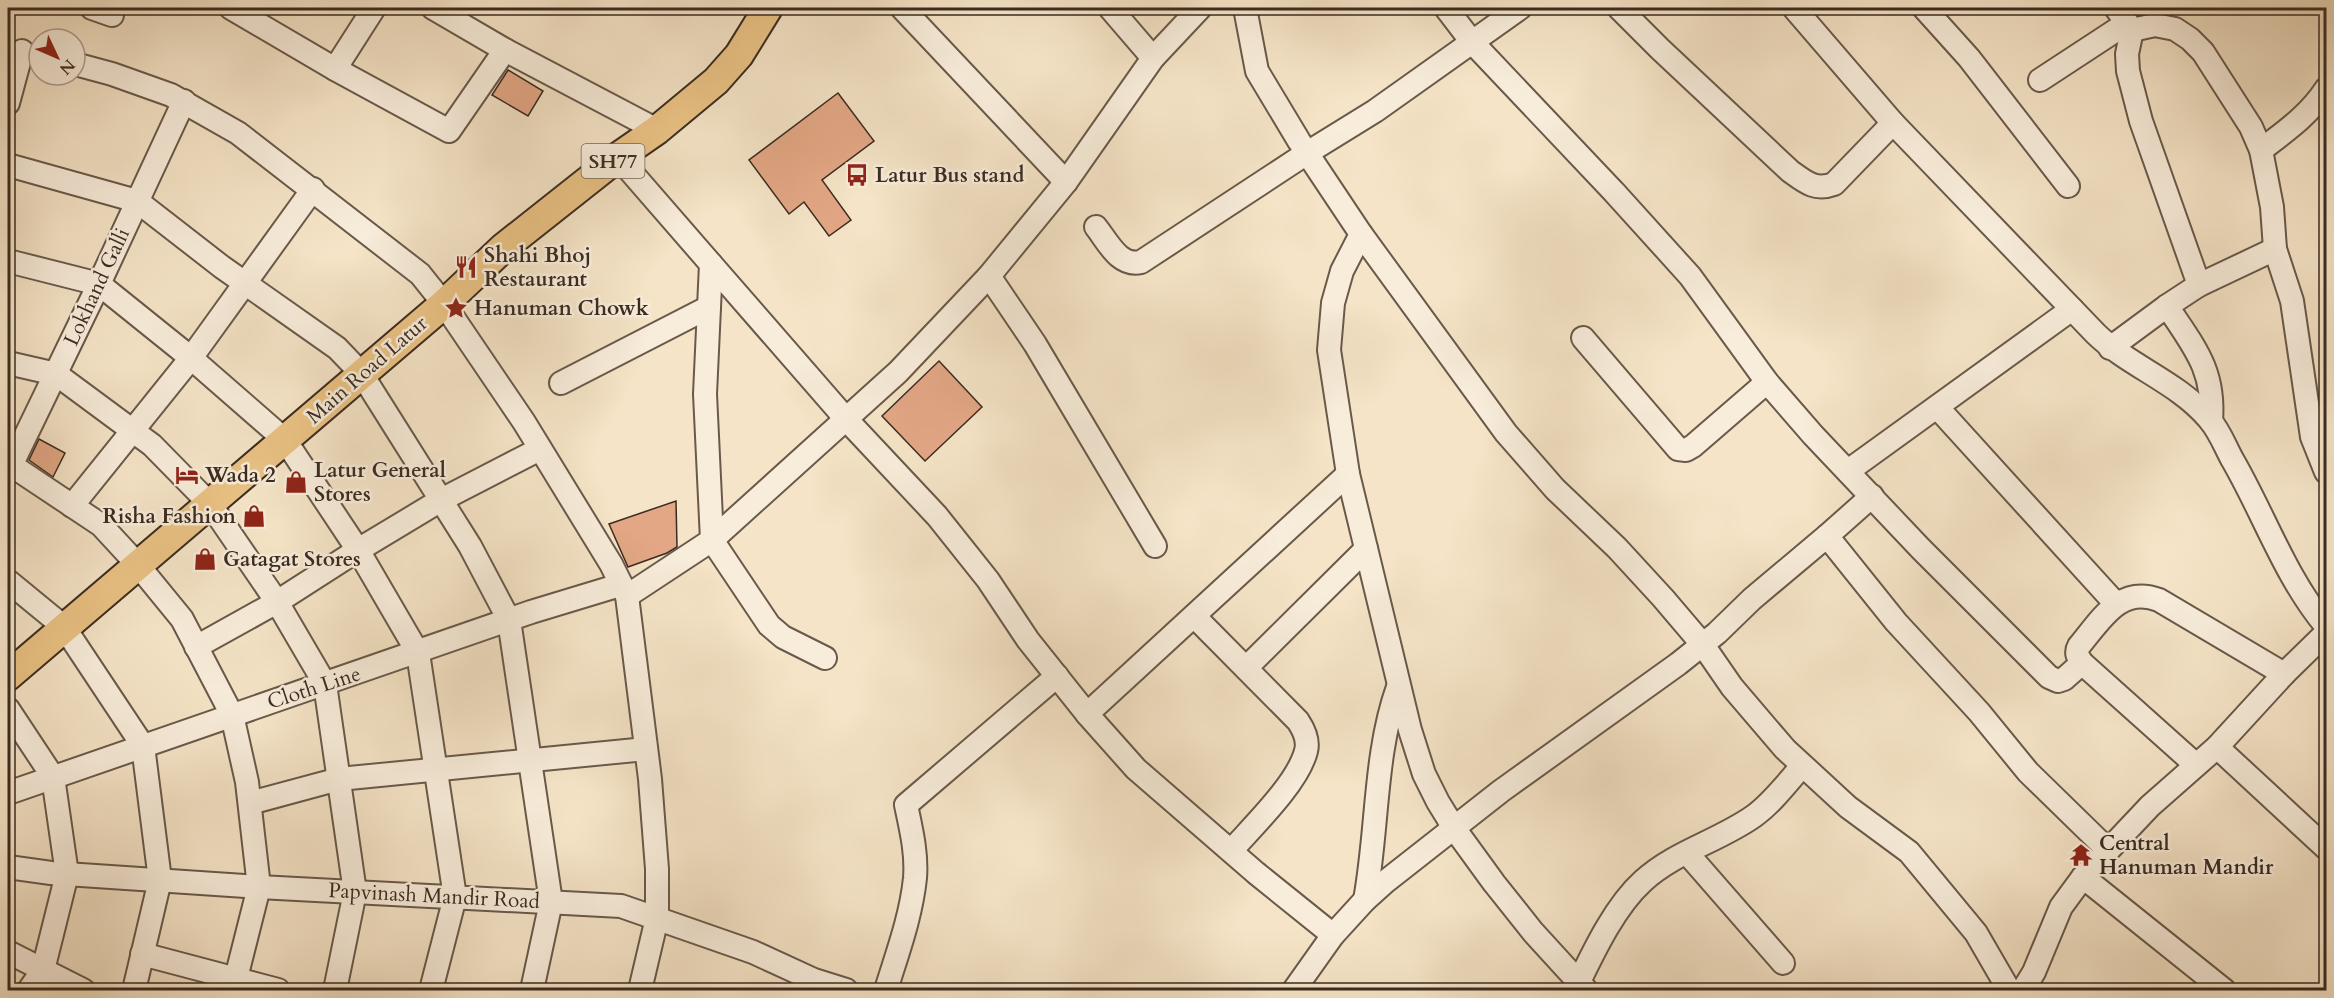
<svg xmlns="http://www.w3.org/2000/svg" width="2334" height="998" viewBox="0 0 2334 998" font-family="Cardo,serif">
<rect width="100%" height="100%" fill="#f5e4c7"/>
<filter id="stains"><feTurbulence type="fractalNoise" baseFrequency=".00333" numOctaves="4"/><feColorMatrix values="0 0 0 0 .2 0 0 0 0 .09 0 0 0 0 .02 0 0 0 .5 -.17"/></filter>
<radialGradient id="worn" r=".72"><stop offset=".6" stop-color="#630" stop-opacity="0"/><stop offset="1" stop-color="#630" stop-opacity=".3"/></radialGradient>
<!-- building -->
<g fill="#e3a785" stroke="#3a2b21" stroke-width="1.5">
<polygon points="508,70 543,91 528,116 492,95"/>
<polygon points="838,93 874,141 822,180 851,220 829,236 804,202 789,214 749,160"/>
<polygon points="939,361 982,407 925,461 882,416"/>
<polygon points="39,439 65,453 53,477 29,460"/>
<polygon points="676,501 677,547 667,553 628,567 609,524"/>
</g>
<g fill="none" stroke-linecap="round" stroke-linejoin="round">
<!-- minor casing -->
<g stroke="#69594a" stroke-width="26">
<g id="minor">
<polyline points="92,8 112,15"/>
<polyline points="231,8 335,69 449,131 505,50"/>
<polyline points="433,8 505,50 657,130"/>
<polyline points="902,8 1066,182"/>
<polyline points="1110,8 1153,58"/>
<polyline points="1245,8 1257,71 1299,141 1361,234 1342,271 1333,303 1329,350 1348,474 1410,730 1424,774 1438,802 1454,828 1494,883 1533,932 1586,990"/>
<polyline points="1446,8 1472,42 1614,192 1690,276 1767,382 1813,435 1921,549 2049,677 2058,681 2064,679 2082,663"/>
<path d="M1619 8 1660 49 1790 171C1805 182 1815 191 1834 184L1893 123"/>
<path d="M1794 8 1893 123 2096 334C2130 367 2178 382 2209 419 2219 430 2225 446 2232 459 2264 514 2285 577 2326 626"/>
<polyline points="1924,8 1969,58 2068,186"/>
<polyline points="2116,8 2132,30 2155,25 2175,29 2190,39 2203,52 2251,127 2261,150 2272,207 2275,249 2292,301 2312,437 2326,472"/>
<polyline points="75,64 112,74 171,95 238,133 420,274 444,304 524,422 611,564 627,596 650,779 657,869 657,918 640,990"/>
<polyline points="335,69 374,8"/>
<polyline points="2040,80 2127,23"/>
<polyline points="8,103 22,51"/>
<path d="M2261 150C2286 131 2309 115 2326 89"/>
<polyline points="618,157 711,264 705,394 712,540 769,625 783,637 825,658"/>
<polyline points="8,165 137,201 222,267 337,348 361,373 470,546 509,620 551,902 532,990"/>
<path d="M1096 227C1108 242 1119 267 1141 262L1307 153 1375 111 1520 8"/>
<polyline points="1361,234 1506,433 1555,489 1617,548 1663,598 1703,645 1732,687 1785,749 1848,807 1909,852 1976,933 2009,990"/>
<polyline points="8,261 99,284 191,358 285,440 358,550 418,653 455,897 431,990"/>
<polyline points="711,264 846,419 937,516 988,580 1028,640 1087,714 1136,769 1256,873 1333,935"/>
<polyline points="989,276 1035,344 1155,546"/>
<polyline points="2199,285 2275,249"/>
<path d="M2167 306C2194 347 2215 370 2211 421"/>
<polyline points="1583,338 1678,449 1686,450 1693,446 1767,382"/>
<polyline points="2110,348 2167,306 2199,285 2141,121 2128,71 2127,54 2132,30"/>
<polyline points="8,363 56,374 152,445 210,504 277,602 325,684 355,892 335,990"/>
<polyline points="561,383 709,307"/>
<polyline points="1937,407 2116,604"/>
<polyline points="8,463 101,525 137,564 182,619 232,715 247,782 259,887 233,990"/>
<polyline points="1848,471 2072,309"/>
<polyline points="8,472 99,284 184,101"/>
<polyline points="72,506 191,358 313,189"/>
<polyline points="1827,536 1872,496"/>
<polyline points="8,581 64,627 143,746 160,880 134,990"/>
<polyline points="627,596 712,540 898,372 989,276 1066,182 1153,58 1200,8"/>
<path d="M1194 616 1298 721C1304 730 1309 740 1306 751 1298 783 1253 826 1231 851"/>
<polyline points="196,647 277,602 358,550 441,500 540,449"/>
<polyline points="1246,668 1366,549"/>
<polyline points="8,709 53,777 67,874 43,970 29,990"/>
<polyline points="1087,714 1348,474"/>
<polyline points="2217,747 2326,848"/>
<path d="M2196 765 2082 663C2078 657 2075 653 2079 646 2101 620 2120 585 2159 600L2284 674"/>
<polyline points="8,793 531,612 620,585"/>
<polyline points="250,803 339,779 646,749"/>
<polyline points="1687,853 1783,963"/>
<polyline points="8,867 51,873 259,887 621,906 753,952 814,980 846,990"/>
<path d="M1365 900C1378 830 1374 754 1398 687"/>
<polyline points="8,952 83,990"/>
<polyline points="142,954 278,990"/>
<path d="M886 990C897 954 911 917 915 878 917 853 911 829 906 805L1057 676"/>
<polyline points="1294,990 1333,935 1365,900 1385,882 1501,791 1678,664 1717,633 1752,599 1827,536 1896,622 1979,712 2028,772 2108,850"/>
<path d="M1575 990C1592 955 1614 907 1643 881 1674 852 1719 841 1754 816 1772 803 1787 783 1802 766"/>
<polyline points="2023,990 2034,972 2061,907 2083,877"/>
<polyline points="2224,990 2083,877 2150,806 2217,747 2284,674 2326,633"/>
</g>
</g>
<!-- major casing -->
<g stroke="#3a2b21" stroke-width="32">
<polyline id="major" points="8,676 444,304 503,248 618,157 657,130 716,81 739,55 768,8"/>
</g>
<!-- minor -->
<use href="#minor" stroke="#f8eddb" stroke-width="22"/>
<!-- major -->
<use href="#major" stroke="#eac284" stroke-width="28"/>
</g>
<!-- icons -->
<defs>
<g id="bus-bare" transform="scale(1.8)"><path d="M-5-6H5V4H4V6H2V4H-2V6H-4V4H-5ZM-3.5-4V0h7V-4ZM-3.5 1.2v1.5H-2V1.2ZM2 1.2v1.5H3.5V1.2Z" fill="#8f2418" stroke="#f8eddb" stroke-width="2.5" paint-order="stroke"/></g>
<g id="restaurant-bare" transform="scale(1.8)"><path d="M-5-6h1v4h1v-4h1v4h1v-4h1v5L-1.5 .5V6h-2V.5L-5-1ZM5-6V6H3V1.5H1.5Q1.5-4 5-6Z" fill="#8f2418" stroke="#f8eddb" stroke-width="2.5" paint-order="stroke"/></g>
<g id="sight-bare" transform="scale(1.8)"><path d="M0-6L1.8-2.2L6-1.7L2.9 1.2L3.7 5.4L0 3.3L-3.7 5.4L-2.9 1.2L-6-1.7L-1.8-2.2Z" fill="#8f2418" stroke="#f8eddb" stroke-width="2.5" paint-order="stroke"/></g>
<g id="hotel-bare" transform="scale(1.8)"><path d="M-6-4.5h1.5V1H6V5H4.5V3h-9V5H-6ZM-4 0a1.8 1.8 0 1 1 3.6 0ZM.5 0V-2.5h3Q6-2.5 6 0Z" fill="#8f2418" stroke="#f8eddb" stroke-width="2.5" paint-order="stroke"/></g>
<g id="shop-bare" transform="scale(1.8)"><path d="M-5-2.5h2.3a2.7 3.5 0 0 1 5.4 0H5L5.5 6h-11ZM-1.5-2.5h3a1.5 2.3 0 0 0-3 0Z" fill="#8f2418" stroke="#f8eddb" stroke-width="2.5" paint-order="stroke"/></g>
<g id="temple-bare" transform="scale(1.8)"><path d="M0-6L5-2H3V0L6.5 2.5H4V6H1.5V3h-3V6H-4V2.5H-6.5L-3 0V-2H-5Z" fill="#8f2418" stroke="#f8eddb" stroke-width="2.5" paint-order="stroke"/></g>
</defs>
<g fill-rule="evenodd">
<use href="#bus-bare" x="857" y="175"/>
<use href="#restaurant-bare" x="466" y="267"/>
<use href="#sight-bare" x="456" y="308"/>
<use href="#hotel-bare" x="187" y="475"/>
<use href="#shop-bare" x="296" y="482"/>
<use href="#shop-bare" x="254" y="516"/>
<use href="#shop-bare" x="205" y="559"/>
<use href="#temple-bare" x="2081" y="855"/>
</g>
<g text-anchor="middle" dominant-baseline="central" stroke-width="5" stroke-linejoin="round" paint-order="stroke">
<!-- shield labels -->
<rect fill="#f8eddb" stroke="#736559" stroke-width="1.5" x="581.5" y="144" width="63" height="34" rx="4.5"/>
<g font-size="20" font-weight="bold" fill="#3a2b21">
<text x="613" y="161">SH77</text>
</g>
<!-- poi labels -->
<g font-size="21" font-weight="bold" fill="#3a2b21" stroke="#f8eddb" text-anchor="start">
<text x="875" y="175">Latur Bus stand</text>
<text x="484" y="255">Shahi Bhoj<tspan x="484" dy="24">Restaurant</tspan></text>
<text x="474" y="308">Hanuman Chowk</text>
<text x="314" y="470">Latur General<tspan x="314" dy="24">Stores</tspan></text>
<text x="205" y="475">Wada 2</text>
<text x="236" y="516" text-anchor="end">Risha Fashion</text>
<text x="223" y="559">Gatagat Stores</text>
<text x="2099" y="843">Central<tspan x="2099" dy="24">Hanuman Mandir</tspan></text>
</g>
<!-- street labels -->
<g font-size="21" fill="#3a2b21" stroke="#f8eddb">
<text transform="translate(97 287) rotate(-65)">Lokhand Galli</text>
<text transform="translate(367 370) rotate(-41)">Main Road Latur</text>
<text transform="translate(314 688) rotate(-18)">Cloth Line</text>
<text transform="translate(434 896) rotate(3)">Papvinash Mandir Road</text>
</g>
</g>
<!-- margin -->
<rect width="2334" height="998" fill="none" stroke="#f5e4c7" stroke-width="30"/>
<rect x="9" y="9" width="2316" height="980" fill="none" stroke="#3a2b21" stroke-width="3"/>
<rect x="15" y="15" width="2304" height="968" fill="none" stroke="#3a2b21" stroke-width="1.5"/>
<!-- north arrow -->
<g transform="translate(57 57) rotate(134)"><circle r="28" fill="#f8eddb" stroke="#ac9f91" stroke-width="1.5"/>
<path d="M0-4.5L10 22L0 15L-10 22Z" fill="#8f2418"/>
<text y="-9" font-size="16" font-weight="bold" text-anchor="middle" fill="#3a2b21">N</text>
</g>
<rect width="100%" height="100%" filter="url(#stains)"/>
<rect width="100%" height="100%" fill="url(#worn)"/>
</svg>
